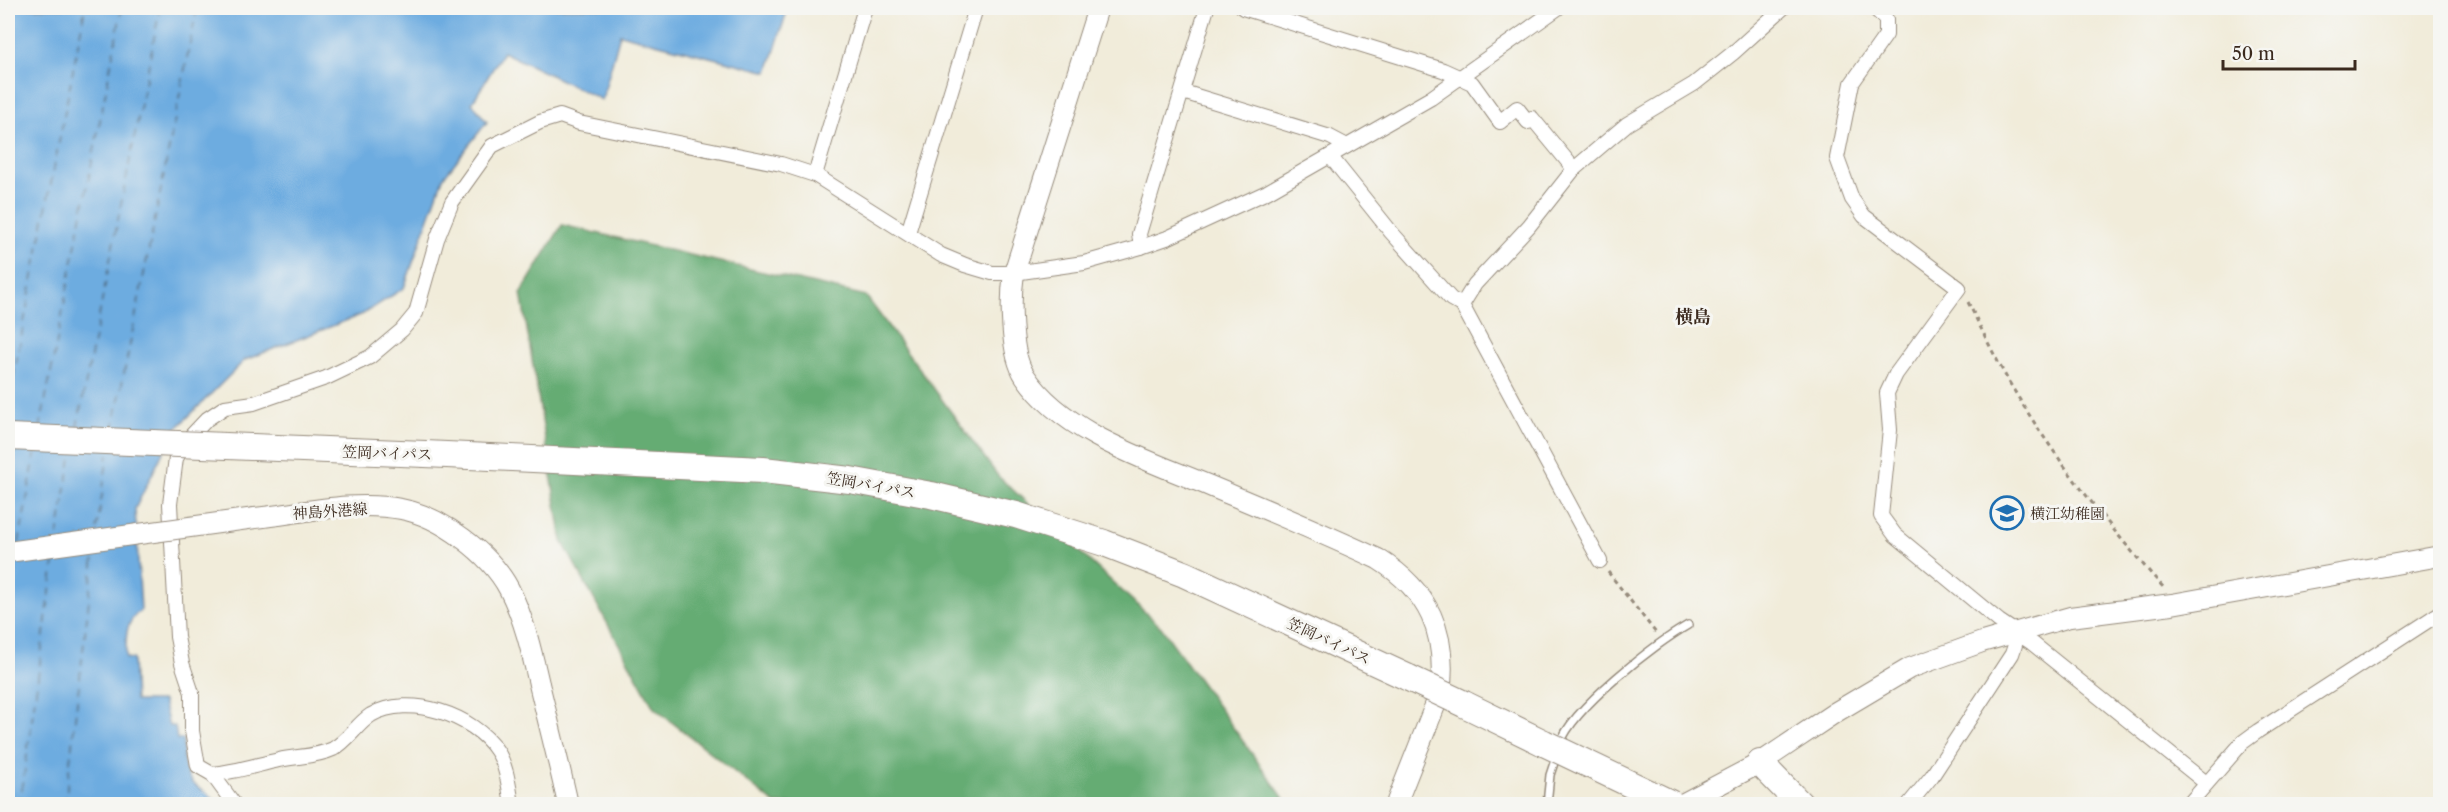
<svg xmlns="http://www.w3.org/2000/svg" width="2448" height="812" viewBox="0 0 2448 812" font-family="'Libre Caslon Text','Noto Serif JP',serif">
<rect width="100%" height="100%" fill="#f6f6f2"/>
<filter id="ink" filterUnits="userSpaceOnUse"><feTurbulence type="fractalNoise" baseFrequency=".0167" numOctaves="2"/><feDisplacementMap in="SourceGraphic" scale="12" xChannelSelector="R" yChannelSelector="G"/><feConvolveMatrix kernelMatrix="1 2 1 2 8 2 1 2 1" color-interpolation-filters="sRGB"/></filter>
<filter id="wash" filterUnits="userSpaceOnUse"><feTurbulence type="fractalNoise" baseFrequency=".008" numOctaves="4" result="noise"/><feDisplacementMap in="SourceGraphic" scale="24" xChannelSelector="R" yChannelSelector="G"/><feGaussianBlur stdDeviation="1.35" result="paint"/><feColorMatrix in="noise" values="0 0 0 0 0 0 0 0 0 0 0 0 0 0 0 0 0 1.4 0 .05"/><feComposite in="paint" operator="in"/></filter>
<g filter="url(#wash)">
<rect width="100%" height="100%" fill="#f1ecda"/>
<!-- forest -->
<polygon fill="#65ac73" stroke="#506b48" stroke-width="1.5" points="562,225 866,296 998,476 1161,627 1288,804 775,804 654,708 562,541 521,293"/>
<!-- water -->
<path fill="#6dace0" stroke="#546b7f" stroke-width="1.5" d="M8 8H788L768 72 620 34 602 100 503 52 472 103 487 122 443 178 404 288 363 314 245 360 173 432 135 509 141 610C124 622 126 639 126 658L133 659 135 701H163L169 726H175L177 739H183C183 753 182 770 192 782 200 791 212 793 217 804H8Z"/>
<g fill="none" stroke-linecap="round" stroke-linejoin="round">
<!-- ferry -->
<g stroke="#4c5862" stroke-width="1.5" stroke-dasharray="8 6" stroke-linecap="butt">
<polyline points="8,405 85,8"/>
<polyline points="77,427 160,8"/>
<polyline points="40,428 122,8"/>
<polyline points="113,429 197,8"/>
<polyline points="97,529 108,454"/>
<polyline points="58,536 72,452"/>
<polyline points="19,543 36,450"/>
<polyline points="8,610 16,559"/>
<polyline points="20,804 55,556"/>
<polyline points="65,804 95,549"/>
</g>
</g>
</g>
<g filter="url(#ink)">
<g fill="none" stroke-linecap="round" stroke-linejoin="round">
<!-- lane casing -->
<g stroke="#968b7c" stroke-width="10">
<g id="lane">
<path d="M1560 744C1572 708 1655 644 1688 625"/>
<polyline points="1547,804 1550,775 1557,754"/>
</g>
</g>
<!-- street casing -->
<g stroke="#968b7c" stroke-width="16">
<g id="street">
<polyline points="1243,8 1443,70 1472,83 1500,122 1517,108 1528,122 1532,118 1574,169"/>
<polyline points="1874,8 1886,19 1886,35 1852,83 1837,158 1852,199 1864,216 1959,288 1896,374 1887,393 1890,430 1881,516 1895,535 1999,621 2032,643 2206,783"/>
<polyline points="1183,92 1330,137 1347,146"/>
<polyline points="1330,156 1391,232 1451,299 1462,305 1600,561"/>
<polyline points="815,175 865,8"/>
<polyline points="908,233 976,8"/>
<polyline points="1141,247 1139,234 1207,8"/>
<polyline points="1462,305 1475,284 1529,226 1574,169 1627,124 1694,84 1733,53 1783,8"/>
<path d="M212 774C236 772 256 765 279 760 297 756 316 757 333 749 348 741 357 724 371 715 409 693 474 715 497 751 507 766 509 788 512 804"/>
<polyline points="234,804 212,774 198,766 192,731 192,693 182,663 177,637 170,504 176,458 190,437 207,419 225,407 254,403 326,378 370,357 402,330 416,313 437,239 452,202 492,146 540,122 560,116 579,123 781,164 815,175 941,255 965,265 992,273 1014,273 1084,263 1141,247 1167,238 1267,192 1431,98 1558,8"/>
<polyline points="1909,804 1932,776 2012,654 2015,645 2016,633"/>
<polyline points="2189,804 2243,742 2258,731 2440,613"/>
</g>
</g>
<!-- secondary casing -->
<g stroke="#968b7c" stroke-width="22">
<g id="secondary">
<path d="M1098 8 1014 273C1010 299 1010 354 1025 376 1064 434 1148 460 1210 486 1267 510 1323 533 1378 559 1429 591 1448 633 1440 693L1396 804"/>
<path d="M255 518C302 513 354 500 401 509 440 516 490 553 509 589 524 618 532 653 539 684 549 724 559 764 568 804"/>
<polyline points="1682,804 1760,763 1836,712 1910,668 1982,642 2070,617 2172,604 2440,556"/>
</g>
</g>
<!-- highway casing -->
<g stroke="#968b7c" stroke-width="28">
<g id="highway">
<polyline points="425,454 763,470 850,480 931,495 1016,515 1104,543 1184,574 1409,678"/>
<polyline points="1464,704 1544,743"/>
<polyline points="1760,763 1800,804"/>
</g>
</g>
<!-- path -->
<g stroke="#968b7c" stroke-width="3" stroke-dasharray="4.5 4.5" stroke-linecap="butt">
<path d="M1968 302C1982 330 1996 360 2012 387 2055 459 2108 526 2164 588"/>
<polyline points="1608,572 1656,633"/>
</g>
<!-- lane -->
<use href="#lane" stroke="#fff" stroke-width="7"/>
<!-- street -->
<use href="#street" stroke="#fff" stroke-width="14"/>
<!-- secondary -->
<use href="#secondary" stroke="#fff" stroke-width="20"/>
<!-- highway -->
<use href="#highway" stroke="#fff" stroke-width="26"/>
<!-- secondary-bridge casing -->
<g stroke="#968b7c" stroke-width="22" stroke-linecap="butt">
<polyline id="secondary-bridge" points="8,552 255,518"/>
</g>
<!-- highway-bridge casing -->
<g stroke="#968b7c" stroke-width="28" stroke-linecap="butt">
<g id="highway-bridge">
<polyline points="8,437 425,454"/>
<polyline points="1409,678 1464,704"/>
<polyline points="1544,743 1672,804"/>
</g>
</g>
<!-- secondary-bridge -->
<use href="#secondary-bridge" stroke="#fff" stroke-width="20"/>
<!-- highway-bridge -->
<use href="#highway-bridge" stroke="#fff" stroke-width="26"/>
</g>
</g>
<!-- icons -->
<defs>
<g id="school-ring" transform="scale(1.725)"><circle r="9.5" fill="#f6f6f2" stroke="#1f6fb2" stroke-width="1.5"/><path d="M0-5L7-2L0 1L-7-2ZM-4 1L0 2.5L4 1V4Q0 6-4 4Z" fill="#1f6fb2"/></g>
</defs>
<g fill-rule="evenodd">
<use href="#school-ring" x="2007" y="513"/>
</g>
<g text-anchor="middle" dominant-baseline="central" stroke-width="6" stroke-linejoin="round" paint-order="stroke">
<!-- street labels -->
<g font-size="15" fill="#3b2a1e" stroke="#f6f6f2">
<text transform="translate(387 453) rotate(2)">笠岡バイパス</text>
<text transform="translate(871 485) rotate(10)">笠岡バイパス</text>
<text transform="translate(330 511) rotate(-4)">神島外港線</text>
<text transform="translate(1329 641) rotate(25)">笠岡バイパス</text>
</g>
<!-- poi labels -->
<g font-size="15" fill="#3b2a1e" stroke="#f6f6f2" text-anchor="start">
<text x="2030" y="513">横江幼稚園</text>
</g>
<!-- quarter labels -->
<g font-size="18" font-weight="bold" fill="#3b2a1e" stroke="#f6f6f2">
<text x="1693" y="317">横島</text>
</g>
</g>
<!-- margin -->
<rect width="2448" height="812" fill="none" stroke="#f6f6f2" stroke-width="30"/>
<!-- scale -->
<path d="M2223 60v9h132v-9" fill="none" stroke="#3b2a1e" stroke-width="3"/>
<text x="2232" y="60" font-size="18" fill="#3b2a1e" stroke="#f6f6f2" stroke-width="4.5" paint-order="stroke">50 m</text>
</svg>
